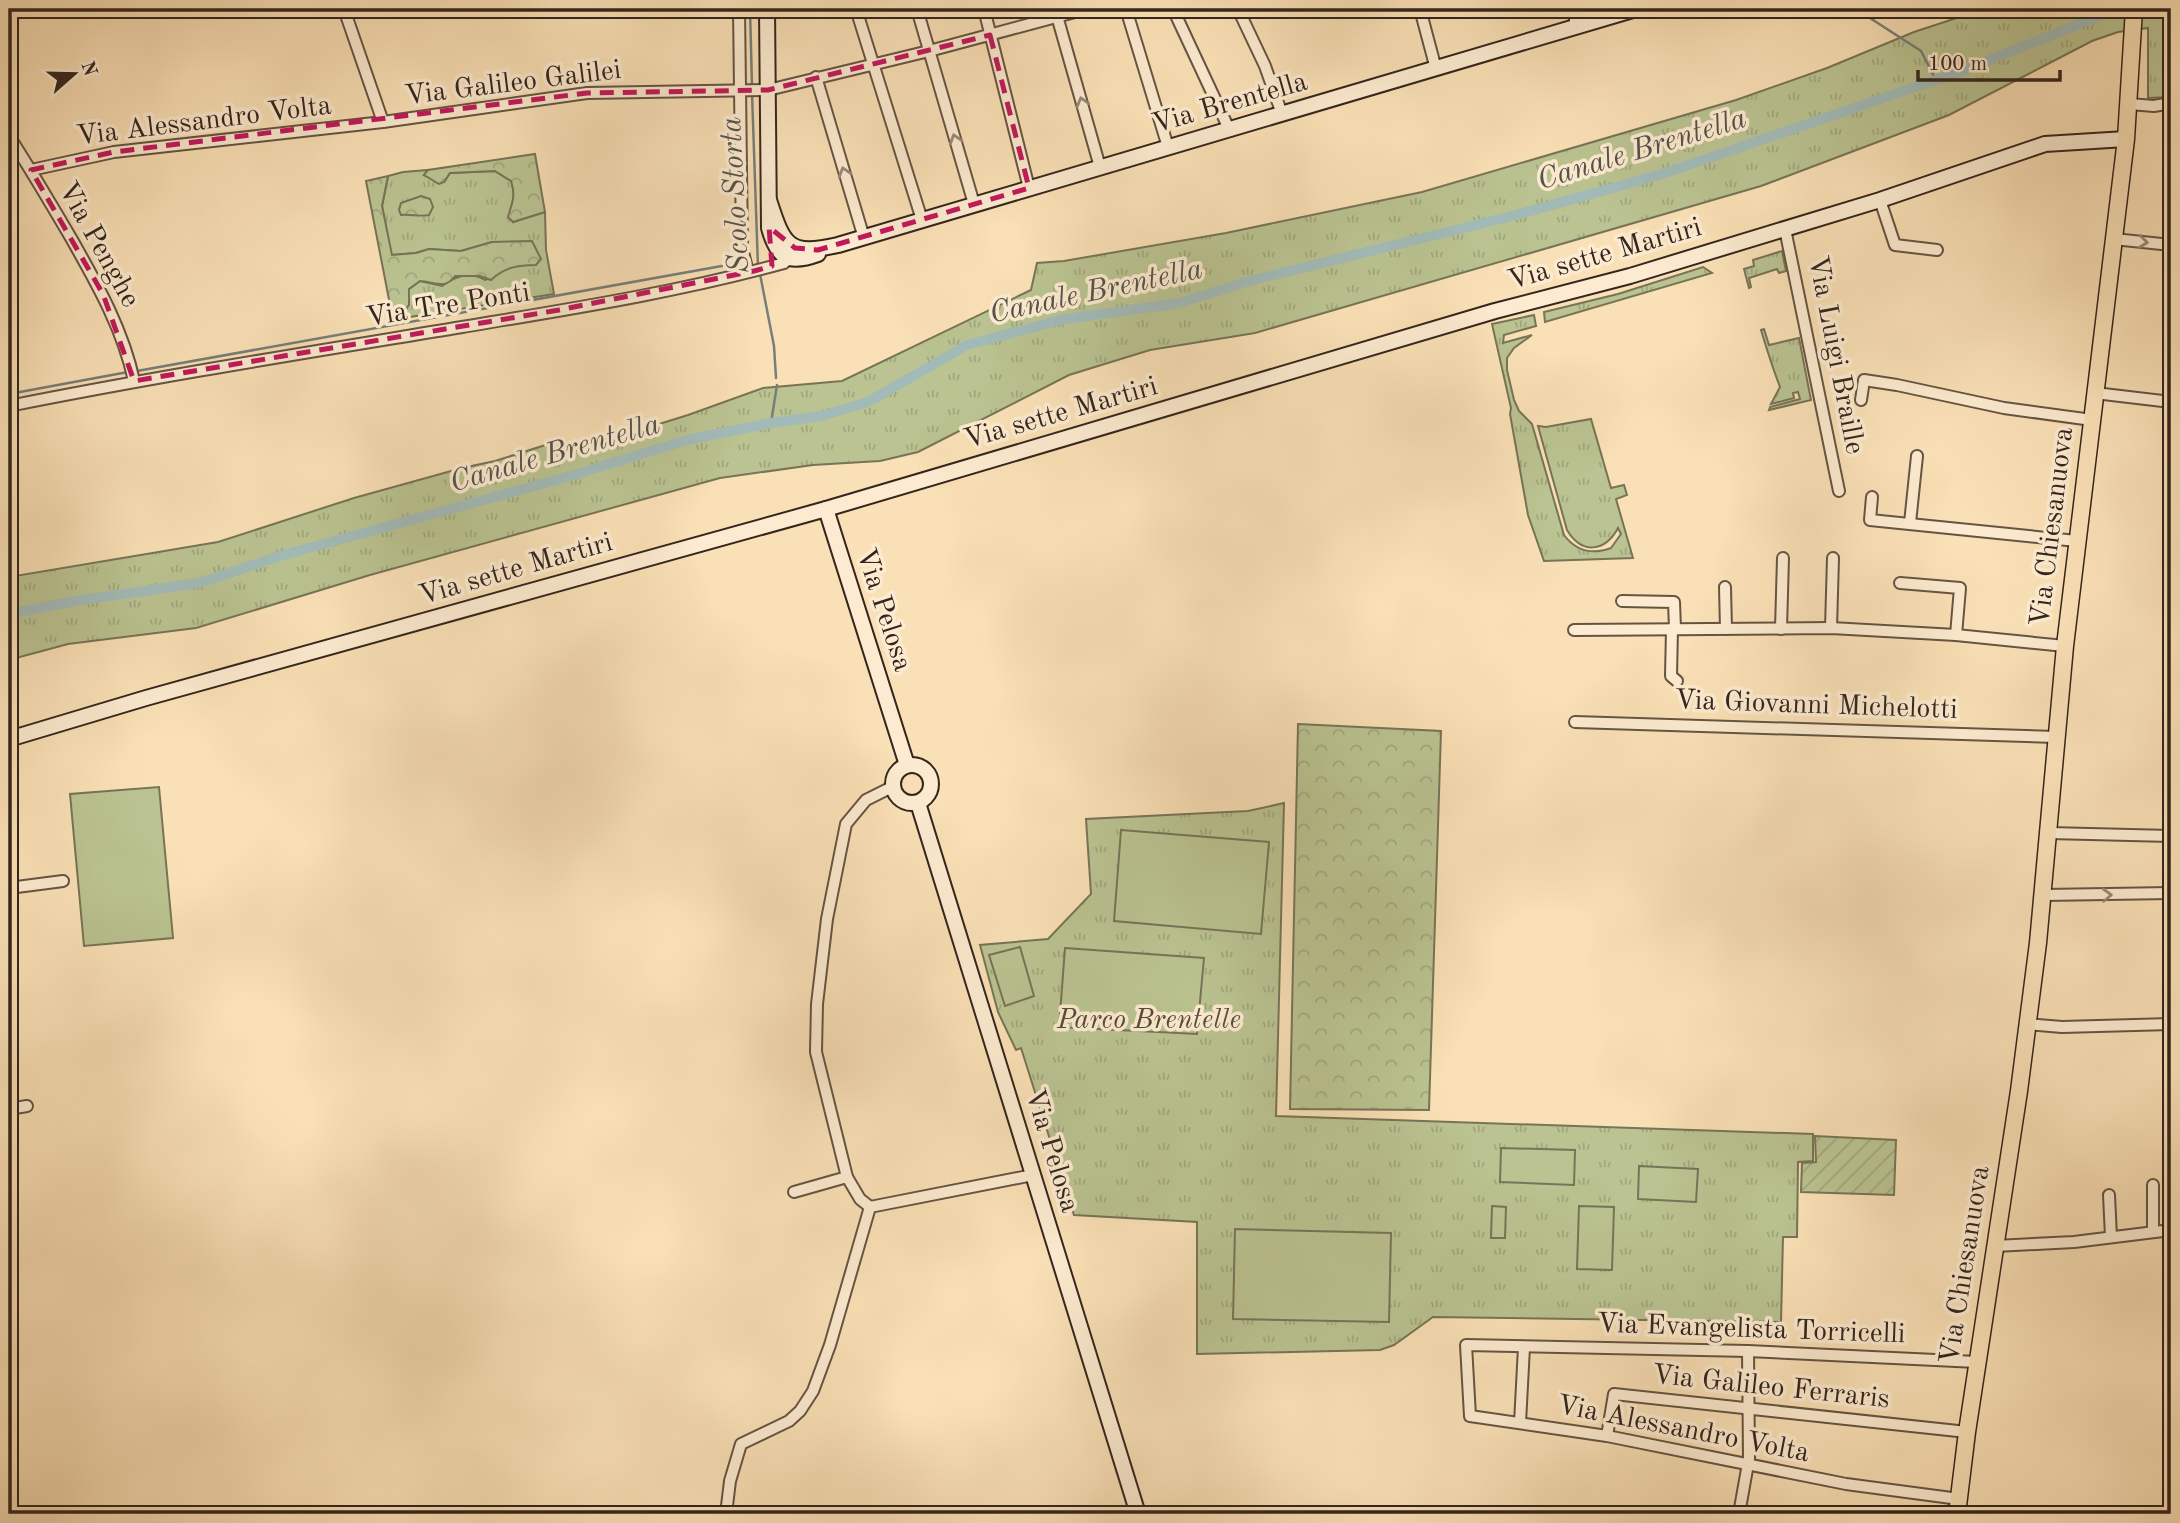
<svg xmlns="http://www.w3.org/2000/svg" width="2180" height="1523" viewBox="0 0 2180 1523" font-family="'Old Standard TT',serif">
<defs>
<pattern id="grass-tufts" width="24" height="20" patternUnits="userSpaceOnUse" patternTransform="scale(1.75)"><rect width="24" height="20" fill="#bac391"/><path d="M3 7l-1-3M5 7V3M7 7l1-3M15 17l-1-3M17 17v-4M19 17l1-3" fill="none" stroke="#a0a77d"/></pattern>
<pattern id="forest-crowns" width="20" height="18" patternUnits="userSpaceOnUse" patternTransform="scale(1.75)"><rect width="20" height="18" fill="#bac391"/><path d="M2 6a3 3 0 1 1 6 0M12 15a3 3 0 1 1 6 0" fill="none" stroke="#a0a77d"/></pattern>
<pattern id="garden-furrows" width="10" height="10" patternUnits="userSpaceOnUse" patternTransform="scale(1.75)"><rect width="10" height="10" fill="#bac391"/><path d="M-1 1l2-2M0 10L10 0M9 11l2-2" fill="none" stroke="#a0a77d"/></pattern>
</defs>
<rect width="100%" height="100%" fill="#fae0b6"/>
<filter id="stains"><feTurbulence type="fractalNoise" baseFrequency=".00286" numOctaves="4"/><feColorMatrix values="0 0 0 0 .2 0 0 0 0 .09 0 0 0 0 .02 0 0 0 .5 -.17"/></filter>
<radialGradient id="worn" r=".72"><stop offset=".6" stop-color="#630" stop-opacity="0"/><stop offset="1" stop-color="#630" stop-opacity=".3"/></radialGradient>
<!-- grass -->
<g fill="url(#grass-tufts)" stroke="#777457" stroke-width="2">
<polygon points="1984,9 2171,9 2171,97 2148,98 2148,28 2118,32 2092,41 1949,115 1761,186 1255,333 1150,350 1069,375 918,452 880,461 813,465 720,478 370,575 196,628 68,644 9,660 9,577 218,542 354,498 462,468 495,461 558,441 563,454 688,415 763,388 842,381 1031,290 1037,263 1064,261 1226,233 1422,192 1736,100 1827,68 1914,32"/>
<path d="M428 170 424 175 444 182 450 173 495 171 511 181C515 193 515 200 510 211L513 222 545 212 546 250 554 294 391 320V310L406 309 409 289 420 281 442 286C455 276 470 271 485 280L515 265H536L492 242 461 251 429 249 416 253 391 255 382 206 388 176 403 172Z"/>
<polygon points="1782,251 1786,271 1779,273 1777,269 1749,278 1751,287 1749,288 1744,269 1754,266 1753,260"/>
<polygon points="1703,267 1712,273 1545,322 1544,312 1618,294"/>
<path d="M1534 315 1536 326 1504 335 1503 343 1532 335 1514 348 1507 358V370L1514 400 1519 411 1532 424 1564 535C1576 551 1592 555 1611 548L1621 534 1618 528C1605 552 1582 555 1567 530L1538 426 1546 427 1591 419 1611 488 1624 485 1627 495 1616 499 1633 558 1544 561 1528 515 1510 414 1511 408 1492 324Z"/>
<path d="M1764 329 1769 345 1799 338 1811 400 1769 410 1770 407 1800 399 1798 392 1793 393 1794 398 1771 404 1780 387C1773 369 1767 350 1761 330Z"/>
<polygon points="1284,803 1276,1116 1813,1134 1813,1161 1798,1162 1797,1237 1783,1237 1781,1322 1433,1317 1394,1345 1380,1350 1197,1354 1197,1222 1074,1215 1021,1048 1016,1050 998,1012 980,945 1048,939 1091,894 1086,819 1248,811"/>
</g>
<!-- forest -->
<g fill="url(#forest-crowns)" stroke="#777457" stroke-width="2">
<path d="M535 154 545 212 513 222 508 217C512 203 516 196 511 181L495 171 450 173 444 182 439 184 424 175 428 170Z"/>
<path d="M388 176 382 206 392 255 416 253 429 249 461 251 492 242 532 241 541 259 536 265C518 265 505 267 491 280L480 276H455C445 290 435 282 420 281L409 289V305L406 309 391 310 366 181Z"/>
<path d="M421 196 430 199 433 207 429 215C419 217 411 214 401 215L399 210 401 203Z"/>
<polygon points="1298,724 1441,731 1429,1110 1290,1109"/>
</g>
<!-- garden -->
<polygon fill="url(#garden-furrows)" stroke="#777457" stroke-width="2" points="1815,1136 1896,1140 1894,1195 1801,1192 1802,1163 1816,1162"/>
<!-- pitch -->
<g fill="#bac391" stroke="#777457" stroke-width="2">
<polygon points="159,787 173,938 84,946 70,794"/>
<polygon points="1121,830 1269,842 1261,934 1114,921"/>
<polygon points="1020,947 1034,996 1005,1006 989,955"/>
<polygon points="1065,948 1204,958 1197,1034 1059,1027"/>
<polygon points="1501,1148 1575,1150 1574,1185 1500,1182"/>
<polygon points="1639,1166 1698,1169 1696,1202 1638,1199"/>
<polygon points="1492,1206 1506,1207 1505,1238 1491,1238"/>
<polygon points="1579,1206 1614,1207 1612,1270 1577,1269"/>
<polygon points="1235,1229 1391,1233 1389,1322 1233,1319"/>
</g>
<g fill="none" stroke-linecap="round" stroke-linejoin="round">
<!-- stream -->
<g stroke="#767f7a" stroke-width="2.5">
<polyline points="750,9 752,86"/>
<polyline points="1856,9 1921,51 1936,80"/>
<polyline points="752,93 758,268"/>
<polyline points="760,274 774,346 776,378"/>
<polyline points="137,371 744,262"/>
<polyline points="9,394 128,372"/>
<polyline points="771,423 777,385"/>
</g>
<!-- canal -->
<polyline stroke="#a2bbb8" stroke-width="10" points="9,614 75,601 199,583 280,556 567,477 687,440 771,423 821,416 868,402 967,345 1060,320 1179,303 1249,281 1516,215 1662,174 1962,71 2107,13"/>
<!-- street casing -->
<g stroke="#665443" stroke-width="14">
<g id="street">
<polyline points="344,9 383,122"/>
<polyline points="739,9 742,248 748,272"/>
<polyline points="856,9 922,220"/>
<polyline points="917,9 974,204"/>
<polyline points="984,9 1029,188"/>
<polyline points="1055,9 1100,167"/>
<polyline points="1126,9 1168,147"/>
<polyline points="1173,9 1229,129"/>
<polyline points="1238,9 1265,66 1282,114"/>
<polyline points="1420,9 1436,69"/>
<polyline points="1575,28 1575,9"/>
<polyline points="816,77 864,238"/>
<polyline points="2129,104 2154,106 2171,103"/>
<path d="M9 136C31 170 51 204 71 238 97 284 123 329 134 381"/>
<polyline points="31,170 114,152 383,122 587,93 768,90 929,51 1086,9"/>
<polyline points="1880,200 1895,245 1937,250"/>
<polyline points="1785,229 1839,491"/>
<polyline points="2114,239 2171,245"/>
<polyline points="2095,393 2171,402"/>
<polyline points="1861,400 1864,380 1897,385 2004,408 2092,420"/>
<path d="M9 406C159 376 311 352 462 327 570 309 679 292 784 263L792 256"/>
<polyline points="1872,497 1870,520 2077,541"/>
<polyline points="1910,523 1917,456"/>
<polyline points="1900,583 1960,588 1956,635"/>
<polyline points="1725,587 1726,629"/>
<polyline points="1622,601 1674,602 1675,629"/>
<polyline points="1831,628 1833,558"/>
<polyline points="1672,629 1671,676 1677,681"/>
<polyline points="1781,629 1783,558"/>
<polyline points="1574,630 1831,628 1956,635 2065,646"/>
<polyline points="1575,722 2056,737"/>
<polyline points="892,787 866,800 846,824 827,919 817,1004 816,1052 847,1177 860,1199 870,1207 1033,1175"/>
<polyline points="2049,833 2171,836"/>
<polyline points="9,888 63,881"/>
<polyline points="2044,895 2171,893"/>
<polyline points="2027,1024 2062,1027 2171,1024"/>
<polyline points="9,1109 27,1106"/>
<polyline points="2153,1185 2153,1232"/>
<polyline points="794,1192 847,1177"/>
<polyline points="2109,1195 2111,1237"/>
<polyline points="1995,1246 2074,1242 2171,1230"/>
<polyline points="1520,1423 1524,1347"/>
<polyline points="1607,1436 1614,1394 1967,1432"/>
<polyline points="1959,1499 1846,1484 1607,1436 1470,1416 1466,1345 1748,1351 1977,1362"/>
<polyline points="726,1514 730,1481 741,1444 789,1421 800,1411 813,1391 830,1345 870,1207"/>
<polyline points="1739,1514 1749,1458 1748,1351"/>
</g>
</g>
<!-- secondary casing -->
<g stroke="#34251d" stroke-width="18">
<g id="secondary">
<path d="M767 9 769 228C777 258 788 265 818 254"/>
<path d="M769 200C784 247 789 256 838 245L1636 9"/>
<polyline points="826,509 907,765"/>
<polyline points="9,739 146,698 826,509 1495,311 1630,276 1880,200 2045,144 2126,139"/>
<circle cx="912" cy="784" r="19"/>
<polyline points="918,803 1138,1514"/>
</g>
</g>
<!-- primary casing -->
<g stroke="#34251d" stroke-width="19">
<polyline id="primary" points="1957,1514 1967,1432 2019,1091 2038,943 2065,646 2126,139 2134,9"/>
</g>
<!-- street -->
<use href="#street" stroke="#fcebd0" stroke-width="10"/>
<!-- secondary -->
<use href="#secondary" stroke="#fcebd0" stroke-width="14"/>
<!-- primary -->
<use href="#primary" stroke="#fae0b6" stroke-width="16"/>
</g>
<!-- one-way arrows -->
<defs><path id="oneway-chevron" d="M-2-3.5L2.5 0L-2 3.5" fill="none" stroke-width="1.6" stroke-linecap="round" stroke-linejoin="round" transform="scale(1.75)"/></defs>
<g stroke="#988876">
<use href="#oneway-chevron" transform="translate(1082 102) rotate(-106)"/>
<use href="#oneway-chevron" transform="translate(955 139) rotate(-107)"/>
<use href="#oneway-chevron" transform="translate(844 172) rotate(-107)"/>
<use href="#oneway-chevron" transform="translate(2143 242) rotate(6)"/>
<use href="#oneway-chevron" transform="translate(2107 895) rotate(-2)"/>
</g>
<!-- marked area -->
<path fill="none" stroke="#c2185b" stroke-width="5" stroke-dasharray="14 9" stroke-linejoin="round" d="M990 35 1029 188 818 250 795 248 769 227 772 266 754 271 559 310 134 381 103 294 31 170 114 152 587 93 768 90Z"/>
<g text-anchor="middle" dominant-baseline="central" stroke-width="7" stroke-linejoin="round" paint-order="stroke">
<!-- street labels -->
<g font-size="28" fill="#34251d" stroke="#fcebd0">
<text transform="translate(513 84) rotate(-7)">Via Galileo Galilei</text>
<text transform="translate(1230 104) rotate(-16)">Via Brentella</text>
<text transform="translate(204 122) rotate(-7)">Via Alessandro Volta</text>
<text transform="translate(98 245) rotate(61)">Via Penghe</text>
<text transform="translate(1605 255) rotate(-16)">Via sette Martiri</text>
<text transform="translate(448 306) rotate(-9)">Via Tre Ponti</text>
<text transform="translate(1835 355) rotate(79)">Via Luigi Braille</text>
<text transform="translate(1061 414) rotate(-16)">Via sette Martiri</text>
<text transform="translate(2053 527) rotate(-83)">Via Chiesanuova</text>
<text transform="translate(516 570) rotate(-16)">Via sette Martiri</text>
<text transform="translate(883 610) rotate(72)">Via Pelosa</text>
<text transform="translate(1816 706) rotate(2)">Via Giovanni Michelotti</text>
<text transform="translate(1051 1151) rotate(73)">Via Pelosa</text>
<text transform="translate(1966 1265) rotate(-81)">Via Chiesanuova</text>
<text transform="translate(1751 1330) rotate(2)">Via Evangelista Torricelli</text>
<text transform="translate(1771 1388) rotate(6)">Via Galileo Ferraris</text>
<text transform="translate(1683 1430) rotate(11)">Via Alessandro Volta</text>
</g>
<!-- park labels -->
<g font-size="28" font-style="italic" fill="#564c3a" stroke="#fcebd0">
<text x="1149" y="1021">Parco Brentelle</text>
</g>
<!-- water labels -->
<g font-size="30" font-style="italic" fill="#55524c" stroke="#fcebd0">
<text transform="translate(1642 150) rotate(-17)">Canale Brentella</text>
<text transform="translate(736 195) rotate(-93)">Scolo Storta</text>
<text transform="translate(1096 292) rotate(-12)">Canale Brentella</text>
<text transform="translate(555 454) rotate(-16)">Canale Brentella</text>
</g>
</g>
<!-- margin -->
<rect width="2180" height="1523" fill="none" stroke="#fae0b6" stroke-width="35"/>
<rect x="10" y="10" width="2159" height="1502" fill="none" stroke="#34251d" stroke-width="3.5"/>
<rect x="18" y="18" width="2145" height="1488" fill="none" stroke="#34251d" stroke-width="2"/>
<!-- north arrow -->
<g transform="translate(74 74) rotate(70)" stroke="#fcebd0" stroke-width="5" paint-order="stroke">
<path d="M0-5L12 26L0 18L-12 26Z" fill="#34251d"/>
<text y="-10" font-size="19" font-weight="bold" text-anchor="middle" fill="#34251d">N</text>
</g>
<!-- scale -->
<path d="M1918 70v10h142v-10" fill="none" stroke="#34251d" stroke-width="3.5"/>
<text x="1928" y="70" font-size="21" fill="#34251d" stroke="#fcebd0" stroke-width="5" paint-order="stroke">100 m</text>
<rect width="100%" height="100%" filter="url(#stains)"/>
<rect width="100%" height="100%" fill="url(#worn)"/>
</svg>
